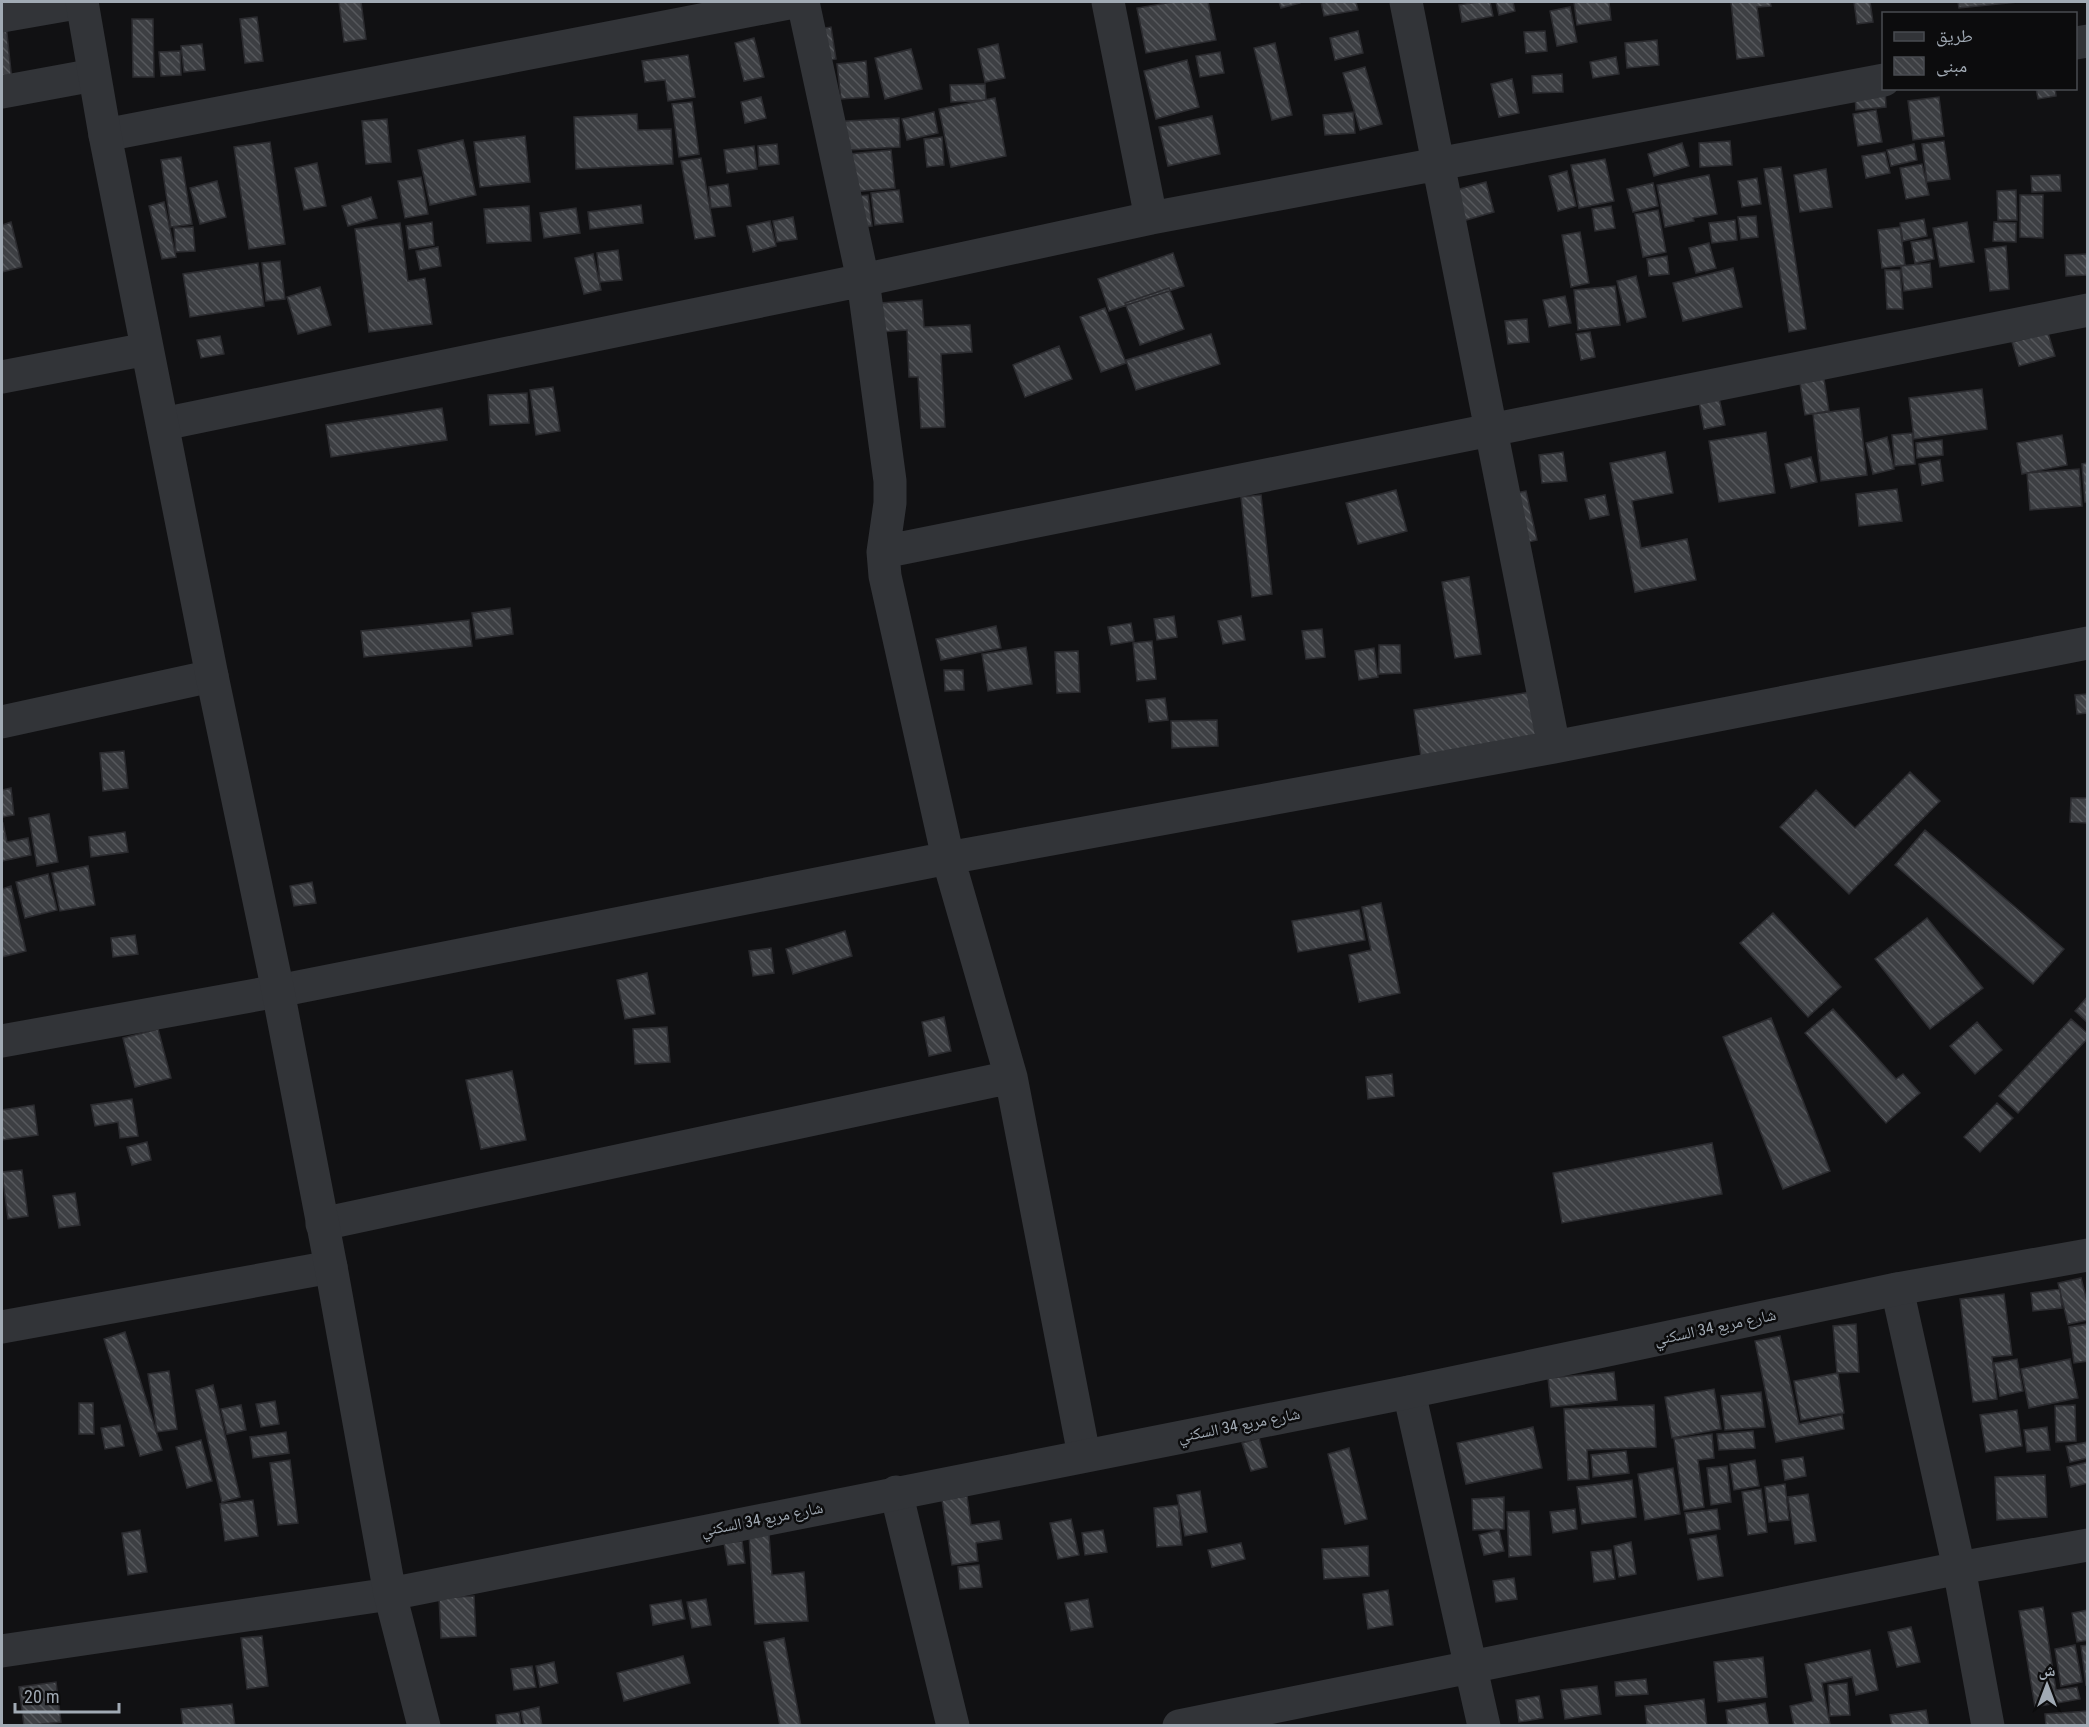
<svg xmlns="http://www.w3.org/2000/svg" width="2089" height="1727" viewBox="0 0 2089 1727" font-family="'Roboto Condensed','Noto Naskh Arabic',sans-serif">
<defs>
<pattern id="building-back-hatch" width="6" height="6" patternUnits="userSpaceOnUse" patternTransform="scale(1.5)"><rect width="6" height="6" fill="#3d3f43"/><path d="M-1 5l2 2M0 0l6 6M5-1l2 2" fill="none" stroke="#56585c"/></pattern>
</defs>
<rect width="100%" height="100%" fill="#111113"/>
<path fill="url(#building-back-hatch)" stroke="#2b2b2f" stroke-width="1.5" d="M339 2H361L366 39 344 42Z
M1173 2H1208L1216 40 1146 53 1137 8Z
M1279 2H1300V3L1281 8Z
M1321 2H1356L1358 10 1324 16Z
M1478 2H1490L1493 16 1462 22 1459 5Z
M1496 2H1513L1515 11 1499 15Z
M1574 2H1609L1611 20 1577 25Z
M1731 2H1770L1771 6 1757 7 1764 56 1737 59Z
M1854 2H1870L1873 22 1857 24Z
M1958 2H2018L1959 8Z
M1570 7 1577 42 1557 46 1550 11Z
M257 17 263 61 245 63 240 19Z
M132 19H153L154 77H133Z
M6 24 12 81 2 82V25Z
M831 27 836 59 817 62 812 30Z
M1358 31 1363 53 1335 60 1330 38Z
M1545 31 1547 51 1526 53 1524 32Z
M754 38 764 77 744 81 735 43Z
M1657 40 1659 65 1627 68 1625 43Z
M1275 43 1292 115 1272 120 1254 48Z
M202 44 205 70 184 72 181 46Z
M998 44 1005 78 985 82 978 49Z
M911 49 922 89 885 99 875 58Z
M180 51 181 75 161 76 159 52Z
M1220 52 1224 73 1200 77 1196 56Z
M688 55 695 97 668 101 665 80 645 82 642 61Z
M1616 57 1619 74 1593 78 1590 62Z
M1187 60 1199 107 1156 119 1144 71Z
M866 61 869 97 841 99 837 64Z
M1365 67 1382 124 1360 130 1343 73Z
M1562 74 1563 92 1533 93 1532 76Z
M1512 79 1519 113 1499 117 1491 84Z
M985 84 986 100 951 102 950 85Z
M1854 85 1885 88 1886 107 1856 110Z
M2036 88H2055L2056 96 2038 99Z
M761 97 766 118 745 123 741 102Z
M1939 97 1944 136 1913 140 1908 101Z
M995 98 1006 156 951 167 939 109Z
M692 102 699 154 679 157 672 104Z
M1876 110 1882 142 1858 146 1853 114Z
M934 112 938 133 907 140 902 119Z
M1353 112 1355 133 1325 135 1323 115Z
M637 114 638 130 671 129 673 164 576 169 574 117Z
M1212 116 1220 154 1168 166 1159 127Z
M899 118 900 147 831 151 829 122Z
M387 119 391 162 366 164 362 121Z
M525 136 530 182 480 187 474 142Z
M942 137 944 165 927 167 924 139Z
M463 140 476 195 430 205 418 150Z
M1730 141 1732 165 1700 167 1699 143Z
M1944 141 1950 179 1927 182 1922 144Z
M270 142 285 244 249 249 234 147Z
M1682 143 1689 166 1654 176 1648 154Z
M777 144 779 164 759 166 758 146Z
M1914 144 1917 160 1891 166 1887 150Z
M754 146 757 169 727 173 724 150Z
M891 150 895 188 842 193 839 155Z
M1885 152 1890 173 1866 178 1862 156Z
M181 157 192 224 171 227 161 160Z
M701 158 715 236 695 239 681 161Z
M1605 159 1614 201 1579 208 1571 165Z
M317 163 326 206 304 210 295 168Z
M1922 164 1929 195 1906 199 1900 168Z
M1781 167 1806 329 1789 332 1764 169Z
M1826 169 1832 207 1800 212 1794 175Z
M1567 171 1576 206 1558 211 1549 176Z
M1709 175 1717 214 1693 218 1694 221 1665 227 1657 185Z
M2060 175 2061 191 2032 192 2031 176Z
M421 177 428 214 405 218 398 181Z
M1757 178 1761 204 1742 207 1738 181Z
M217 181 226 217 200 224 190 188Z
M1486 182 1494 212 1456 223 1448 192Z
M1653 183 1658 206 1633 212 1627 189Z
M728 184 731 206 711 208 709 187Z
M899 190 903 222 875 225 871 193Z
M2016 190 2017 220H1998L1997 191Z
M868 195 872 226 851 228 847 197Z
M2020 195H2043V238L2020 237Z
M371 197 377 218 348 226 342 206Z
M164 202 176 257 162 259 149 206Z
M641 205 643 223 590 229 588 212Z
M529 206 531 241 487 243 484 209Z
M1611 206 1615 228 1595 231 1592 209Z
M576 208 580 233 544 238 540 213Z
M1658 210 1666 252 1643 257 1635 214Z
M1756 216 1758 237 1741 239 1738 217Z
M793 217 797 239 777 242 773 221Z
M1924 219 1927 236 1903 241 1900 223Z
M1735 220 1737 240 1712 243 1709 223Z
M770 221 776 246 753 252 747 226Z
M11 222 22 267 2 272V225Z
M432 222 434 245 409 249 406 226Z
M1967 222 1974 262 1940 267 1933 228Z
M1994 222 2016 223V242L1993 241Z
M400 223 408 281 425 278 432 324 369 332 355 229Z
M193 227 195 251 176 252 174 228Z
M1900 227 1905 265 1882 268 1878 230Z
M1580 232 1589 283 1571 287 1562 235Z
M1931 239 1934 259 1915 263 1911 242Z
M1709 243 1716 268 1696 273 1689 248Z
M2006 246 2009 289 1990 291 1985 249Z
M438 247 441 266 420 270 416 251Z
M618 250 622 280 600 282 597 253Z
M1173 253 1184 286 1109 311 1098 279Z
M593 254 601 290 584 294 575 258Z
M2088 254V275L2066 276 2065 255Z
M1667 256 1669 274 1649 276 1647 259Z
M280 261 285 299 266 301 262 263Z
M258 263 264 306 190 317 183 274Z
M1930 263 1932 287 1904 291 1901 266Z
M1733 268 1742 307 1683 321 1673 283Z
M1885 270H1900L1903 309H1887Z
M1636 276 1646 317 1627 322 1617 281Z
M1615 286 1620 325 1578 330 1574 290Z
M320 287 331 325 298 334 287 297Z
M1169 288 1184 329 1140 345 1125 303Z
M1565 296 1571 323 1549 327 1543 300Z
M922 300 924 327 970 325 972 352 941 354 945 427 921 428 918 377H909L907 330 881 332 880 303Z
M1105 308 1126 363 1101 372 1080 317Z
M1527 319 1529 342 1508 344 1505 321Z
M1590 332 1595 357 1581 360 1576 334Z
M2048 333 2055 356 2019 366 2012 342Z
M1211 334 1220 364 1136 390 1126 360Z
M220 336 224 354 201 358 197 340Z
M1059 346 1072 379 1025 397 1013 365Z
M1824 379 1829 411 1805 415 1800 383Z
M553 387 560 431 536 435 530 390Z
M1982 389 1987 429 1914 439 1909 398Z
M527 393 529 423 490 425 488 395Z
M1719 398 1725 425 1704 429 1699 402Z
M442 408 447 440 331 457 326 425Z
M1859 408 1867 475 1821 481 1813 414Z
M1766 432 1775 493 1719 502 1709 441Z
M1912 433 1915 464 1895 466 1892 435Z
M2062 435 2067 465 2022 474 2017 443Z
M1887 437 1894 469 1873 474 1866 443Z
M1942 440 1943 455 1917 458 1916 443Z
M1563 452 1567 481 1542 483 1539 455Z
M1665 452 1673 493 1632 501 1641 548 1687 539 1696 580 1635 592 1610 463Z
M1811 457 1817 482 1791 488 1785 464Z
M1940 460 1943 481 1922 485 1919 464Z
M2088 463V502H2085L2082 464Z
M2079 469 2082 506 2030 510 2027 473Z
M1897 489 1902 521 1859 526 1856 494Z
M1396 490 1407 531 1358 544 1346 503Z
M1526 491 1537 540 1515 545 1505 495Z
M1261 495 1272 594 1252 597 1241 497Z
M1605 495 1609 515 1590 519 1585 499Z
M1469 577 1481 654 1455 658 1442 582Z
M510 608 513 634 476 639 472 613Z
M1174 616 1177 637 1157 640 1154 619Z
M1241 616 1245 640 1223 644 1218 621Z
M469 620 472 646 364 657 361 631Z
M1131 623 1134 641 1111 645 1108 627Z
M996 626 1001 648 941 660 936 639Z
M1322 629 1325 657 1306 659 1302 631Z
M1152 641 1156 679 1137 681 1133 643Z
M1379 645H1400L1401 673 1379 674Z
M1026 647 1032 684 988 691 982 654Z
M1374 648 1378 677 1359 680 1355 651Z
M1078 651 1080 692 1057 693 1055 652Z
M944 670H963L964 690 945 691Z
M1531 692 1538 738 1421 757 1414 710Z
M2088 694V713L2077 714 2075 695Z
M1165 698 1168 720 1149 722 1146 700Z
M1217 720 1218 746 1172 748 1171 721Z
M124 751 128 788 103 791 100 753Z
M1910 772 1940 801 1849 894 1780 827 1816 790 1855 828Z
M11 788 14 815 2 817V790Z
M2071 798H2088V823L2070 822Z
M49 814 58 862 37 866 29 818Z
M2 823H3L7 842 28 838 31 855 2 861Z
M1925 830 2064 949 2033 984 1895 865Z
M125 832 128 852 91 857 89 837Z
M88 866 95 905 60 911 52 873Z
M48 874 57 910 25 918 16 882Z
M312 882 316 903 294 906 290 886Z
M11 886 26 951 2 957V889Z
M1381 903 1400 993 1359 1002 1349 955 1371 950 1362 907Z
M1359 910 1365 940 1298 952 1292 921Z
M1773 913 1841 987 1808 1017 1740 943Z
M1927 918 1983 988 1930 1029 1875 959Z
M845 931 852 956 793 974 786 949Z
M135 935 138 954 113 957 111 938Z
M771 948 774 973 753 976 749 951Z
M647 973 655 1014 625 1019 617 980Z
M2088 996V1023L2075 1011Z
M1833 1009 1896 1079 1903 1074 1920 1093 1886 1123 1805 1033Z
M944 1017 951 1051 929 1056 922 1022Z
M1771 1018 1830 1171 1783 1189 1723 1037Z
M2071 1019 2088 1034V1038L2018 1113 1999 1096Z
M1977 1022 2002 1050 1975 1074 1950 1046Z
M667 1027 670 1062 635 1064 633 1029Z
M158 1029 171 1078 135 1087 123 1038Z
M512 1071 526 1140 481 1149 466 1080Z
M1392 1074 1394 1096 1368 1099 1366 1077Z
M132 1099 138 1136 120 1138 118 1122 95 1126 91 1105Z
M1997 1103 2013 1118 1980 1152 1964 1137Z
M34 1105 38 1135 2 1140V1110Z
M147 1142 151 1160 132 1165 127 1147Z
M1712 1143 1722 1194 1562 1223 1553 1173Z
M22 1170 28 1216 8 1219 2 1172Z
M75 1193 80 1225 59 1228 53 1196Z
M2081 1278 2088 1305V1320L2068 1324 2058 1283Z
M2060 1289 2062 1308 2033 1311 2031 1293Z
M2004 1294 2012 1355 1992 1357 1997 1399 1973 1402 1960 1299Z
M1856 1324 1859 1372 1837 1373 1833 1326Z
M2088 1324V1361L2074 1363 2069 1327Z
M125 1332 162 1450 140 1456 104 1339Z
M1780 1336 1799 1424 1842 1415 1844 1429 1776 1442 1755 1341Z
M2017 1359 2023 1391 2000 1396 1994 1363Z
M2070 1359 2078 1398 2029 1408 2021 1369Z
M169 1371 177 1429 157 1432 148 1374Z
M1614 1372 1617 1400 1551 1407 1548 1378Z
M1838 1373 1844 1413 1801 1420 1794 1381Z
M213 1385 240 1497 222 1502 196 1390Z
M1714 1389 1721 1429 1672 1438 1665 1397Z
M1761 1392 1765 1427 1725 1430 1721 1396Z
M275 1401 279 1424 261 1427 256 1404Z
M79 1403H93L94 1434H79Z
M241 1405 246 1430 227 1434 221 1409Z
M1654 1405 1656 1447 1587 1450 1589 1479 1568 1480 1564 1409Z
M2075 1405 2076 1441 2056 1442 2055 1406Z
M2017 1410 2022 1446 1986 1452 1980 1415Z
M120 1425 124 1446 105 1449 101 1428Z
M1533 1427 1542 1468 1466 1484 1457 1443Z
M2047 1427 2050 1450 2027 1452 2024 1430Z
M1753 1431 1755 1448 1719 1450 1717 1434Z
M286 1432 289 1453 253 1458 250 1437Z
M1712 1434 1714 1458 1698 1460 1704 1507 1684 1510 1674 1439Z
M1259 1438 1267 1467 1251 1471 1242 1443Z
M201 1440 212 1481 187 1488 176 1447Z
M2088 1442V1458L2070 1462 2066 1446Z
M1349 1448 1367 1519 1345 1524 1328 1454Z
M1626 1451 1629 1473 1593 1477 1591 1455Z
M1803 1457 1806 1476 1785 1480 1782 1460Z
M290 1460 298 1523 278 1525 270 1463Z
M1755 1460 1759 1486 1734 1490 1730 1464Z
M2088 1462V1483L2071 1487 2067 1467Z
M1727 1466 1731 1502 1711 1505 1707 1468Z
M1673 1468 1680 1514 1645 1520 1638 1474Z
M2045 1475 2047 1517 1997 1520 1995 1477Z
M1632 1480 1636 1517 1582 1524 1577 1487Z
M1785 1484 1789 1520 1769 1522 1765 1487Z
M1761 1489 1767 1532 1748 1535 1742 1492Z
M1200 1491 1207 1532 1185 1536 1177 1495Z
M1808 1494 1816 1541 1795 1544 1788 1497Z
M967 1496 971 1525 999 1521 1002 1539 976 1543 978 1561 952 1565 942 1500Z
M1504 1497V1529L1473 1530 1472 1499Z
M253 1500 258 1536 225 1541 220 1504Z
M1178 1505 1182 1545 1157 1547 1154 1508Z
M1575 1509 1577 1529 1553 1533 1550 1512Z
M1717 1509 1720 1529 1688 1534 1685 1513Z
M1529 1511 1531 1555 1509 1557 1507 1512Z
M1071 1519 1079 1555 1058 1559 1050 1523Z
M140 1530 147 1572 128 1575 122 1533Z
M1103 1530 1107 1552 1085 1555 1082 1533Z
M1499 1530 1504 1551 1484 1555 1479 1535Z
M769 1534 772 1575 804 1572 808 1621 755 1624 749 1535Z
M1716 1535 1723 1576 1698 1580 1690 1539Z
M742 1541 745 1563 728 1565 724 1543Z
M1631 1542 1636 1574 1619 1577 1614 1546Z
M1241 1543 1245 1559 1212 1567 1208 1550Z
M1368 1546 1369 1576 1324 1579 1322 1549Z
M1611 1550 1615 1579 1594 1582 1591 1552Z
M979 1565 982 1587 960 1589 958 1567Z
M1514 1578 1517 1599 1496 1602 1493 1581Z
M1388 1590 1393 1625 1368 1629 1363 1594Z
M474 1596 476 1636 441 1638 439 1598Z
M706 1599 711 1625 692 1628 687 1602Z
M1088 1599 1093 1627 1071 1631 1065 1603Z
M681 1600 685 1619 653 1625 650 1605Z
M2043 1607 2056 1690 2077 1687 2080 1699 2035 1707 2019 1611Z
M2088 1610V1640L2077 1642 2072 1613Z
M1911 1627 1920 1662 1897 1667 1888 1632Z
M262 1636 268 1686 247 1689 241 1638Z
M784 1638 801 1726H780L764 1642Z
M2075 1645 2082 1682 2061 1686 2055 1649Z
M2088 1645V1684L2086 1685 2081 1646Z
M1870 1650 1878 1690 1856 1695 1852 1677 1822 1683 1830 1724 1794 1726 1790 1706 1813 1701 1805 1664Z
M683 1656 690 1683 624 1701 617 1673Z
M1763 1657 1767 1697 1718 1702 1714 1662Z
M554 1662 558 1683 540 1687 536 1666Z
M532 1666 536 1687 514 1690 511 1669Z
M1646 1679 1648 1694 1616 1696 1615 1682Z
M56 1682 61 1722 24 1726 19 1687Z
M1847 1683 1850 1715 1830 1716 1828 1685Z
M1597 1686 1601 1714 1565 1719 1561 1690Z
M1539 1696 1543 1718 1519 1722 1516 1700Z
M1704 1699 1707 1726H1647L1645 1706Z
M1765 1703 1769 1726H1728L1726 1710Z
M232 1704 235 1726H183L181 1709Z
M539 1707 542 1726H524L521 1711Z
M1926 1710 1929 1726H1892L1890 1715Z
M2088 1711V1726H2046L2045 1714Z
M519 1712 521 1726H497L496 1715Z"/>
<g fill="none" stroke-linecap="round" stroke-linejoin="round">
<path stroke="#323438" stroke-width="33" d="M803 2 863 280 890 481V503L883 552 885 576 948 858 1011 1077 1084 1455
M1108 2 1151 218
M1406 2 1554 747
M2 16 82 2
M2076 43 2088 41
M2 92 94 75
M105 135 794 2
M163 424 863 280 1151 218 1884 80
M883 552 2088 310
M2 722 212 676
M2 1041 278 991 948 858 1554 747 2088 643
M322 1224 1011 1077
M1897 1289 1959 1568 1988 1726
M2 1327 331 1267
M1409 1392 1484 1726
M896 1492 953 1726
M2 1651 390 1594
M1179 1726 1959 1568 2088 1545"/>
<path stroke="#323438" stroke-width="33" d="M82 2 105 135 212 676 278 991 331 1267 390 1594 424 1726
M2 377 147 349
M390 1594 1409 1392 1897 1289 2088 1255"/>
</g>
<g text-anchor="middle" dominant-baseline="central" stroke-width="5" stroke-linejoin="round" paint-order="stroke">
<g font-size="16" fill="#a1aab4" stroke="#0c0c0d">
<text transform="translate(1715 1327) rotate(-12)">شارع مربع 34 السكني</text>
<text transform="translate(1239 1425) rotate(-11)">شارع مربع 34 السكني</text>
<text transform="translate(762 1519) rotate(-11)">شارع مربع 34 السكني</text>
</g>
</g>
<rect width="2089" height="1727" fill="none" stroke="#a1aab4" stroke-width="6"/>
<rect x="1882" y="12" width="195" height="78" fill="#0c0c0d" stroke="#484b50" stroke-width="1.5"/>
<rect x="1894" y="32" width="30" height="9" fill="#323438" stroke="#484b50" stroke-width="1.5"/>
<text x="1936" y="42" font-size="18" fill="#a1aab4">طريق</text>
<rect x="1894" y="57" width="30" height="18" fill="url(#building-back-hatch)" stroke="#484b50" stroke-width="1.5"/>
<text x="1936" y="72" font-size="18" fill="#a1aab4">مبنى</text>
<g transform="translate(2047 1685)" stroke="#0c0c0d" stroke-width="4.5" paint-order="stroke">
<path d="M0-4.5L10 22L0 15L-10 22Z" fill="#a1aab4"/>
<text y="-9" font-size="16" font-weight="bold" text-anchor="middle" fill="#a1aab4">ش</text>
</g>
<path d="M15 1703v9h104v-9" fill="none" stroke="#a1aab4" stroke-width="3"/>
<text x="24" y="1703" font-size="18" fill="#a1aab4" stroke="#0c0c0d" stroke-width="4.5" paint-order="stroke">20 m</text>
</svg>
